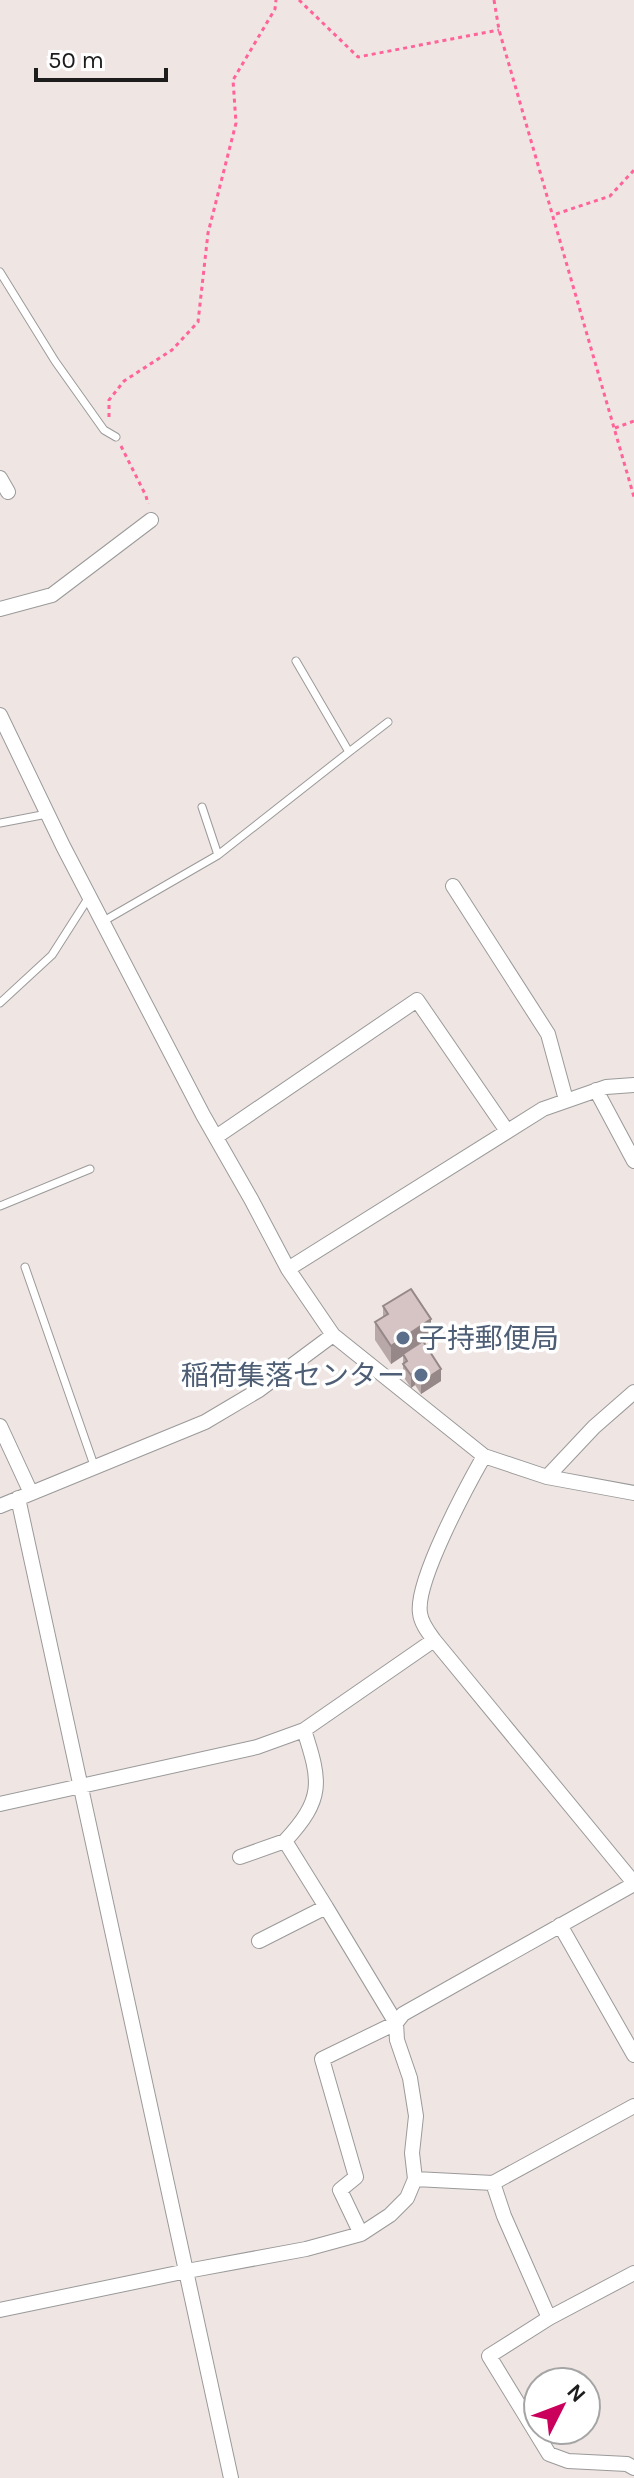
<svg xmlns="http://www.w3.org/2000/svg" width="634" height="2478" viewBox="0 0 634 2478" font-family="Karla,'Noto Sans JP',sans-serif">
<rect width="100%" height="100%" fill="#efe5e3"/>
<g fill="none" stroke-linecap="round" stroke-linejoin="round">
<defs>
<path id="lane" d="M0 272 55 361 104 430 116 437
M296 661 349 752 388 722
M202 807 218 855 349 752
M0 823 47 814
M102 922 218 855
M0 1003 52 955 89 897
M0 1206 90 1169
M25 1267 95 1468"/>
<path id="street" d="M0 478 8 492
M0 609 52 595 151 520
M0 715 63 846 203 1115 251 1199 288 1269 333 1335 484 1456 547 1477 634 1493
M453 886 548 1034 566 1100
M596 1090 634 1161
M216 1137 417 1000 507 1131
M288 1269 543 1109 606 1087 634 1085
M0 1426 31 1493
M484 1456C467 1486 415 1582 420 1613 421 1623 428 1632 434 1640L634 1883
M547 1477 594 1427 634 1392
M18 1498 231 2478
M0 1506 205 1422 259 1390 333 1335
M304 1730C321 1782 324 1799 285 1841L326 1907
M0 1804 257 1747 304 1730 434 1640
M240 1857 285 1841
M560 1925 634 2055
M259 1941 326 1907 396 2023 322 2059 356 2177 340 2190 361 2234
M415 2179 493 2183 634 2106
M493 2183 504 2216 549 2318
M634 2273 549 2318 489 2356 549 2454 568 2461 627 2464 634 2468
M0 2310 187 2271 306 2249 361 2234 390 2215 407 2198 415 2179 412 2153 416 2116 410 2078 397 2040 396 2023 403 2014 634 1884"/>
</defs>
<use href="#lane" stroke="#9a9a9a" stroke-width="9"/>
<use href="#street" stroke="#9a9a9a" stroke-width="16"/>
<path stroke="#ff639a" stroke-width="3" stroke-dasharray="4 4" stroke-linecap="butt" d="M299 0 358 57 499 30
M494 0 499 30 634 497
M556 214 610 196 634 170
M109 417V400L124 381 172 350 198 322 208 233 236 123 233 80 275 9 276 0
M615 428 634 421
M121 446 146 496 148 504"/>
<use href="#lane" stroke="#fff" stroke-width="7"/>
<use href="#street" stroke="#fff" stroke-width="14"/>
</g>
<path fill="#b8a8a8" d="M383 1306 431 1337 423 1342 441 1381 421 1394 415 1385 411 1388 403 1376V1356L391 1364 375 1340V1322L383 1317Z"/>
<path fill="#968888" d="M431 1319V1337L391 1364V1346Z
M441 1369V1381L421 1394V1382Z
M415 1372V1385L411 1388V1375Z"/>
<path fill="#d6c3c3" stroke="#968888" stroke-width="2" d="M411 1289 431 1319 391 1346 375 1322 388 1314 383 1306Z
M423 1341 441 1369 421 1382 415 1372 411 1375 403 1364 407 1361 403 1354Z"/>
<g fill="#5c6f8a" stroke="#fff" stroke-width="3">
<circle cx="403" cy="1338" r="8"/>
<circle cx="421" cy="1375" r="8"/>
</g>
<g text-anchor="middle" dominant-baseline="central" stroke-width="7" stroke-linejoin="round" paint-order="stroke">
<g font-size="28" fill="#4e5e75" stroke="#fff" text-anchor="start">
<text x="419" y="1338">子持郵便局</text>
<text x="405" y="1375" text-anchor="end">稲荷集落センター</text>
</g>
</g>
<g transform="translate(562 2406) rotate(48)"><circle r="38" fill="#ffffff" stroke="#a5a5a5" stroke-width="2"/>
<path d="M0-6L14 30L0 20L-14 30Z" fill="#ca005c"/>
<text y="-12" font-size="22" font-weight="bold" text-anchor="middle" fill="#1d1d1d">N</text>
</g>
<path d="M36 68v12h130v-12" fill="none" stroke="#1d1d1d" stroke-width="4"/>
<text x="48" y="68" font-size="24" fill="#1d1d1d" stroke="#ffffff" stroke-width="6" paint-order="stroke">50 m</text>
</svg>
